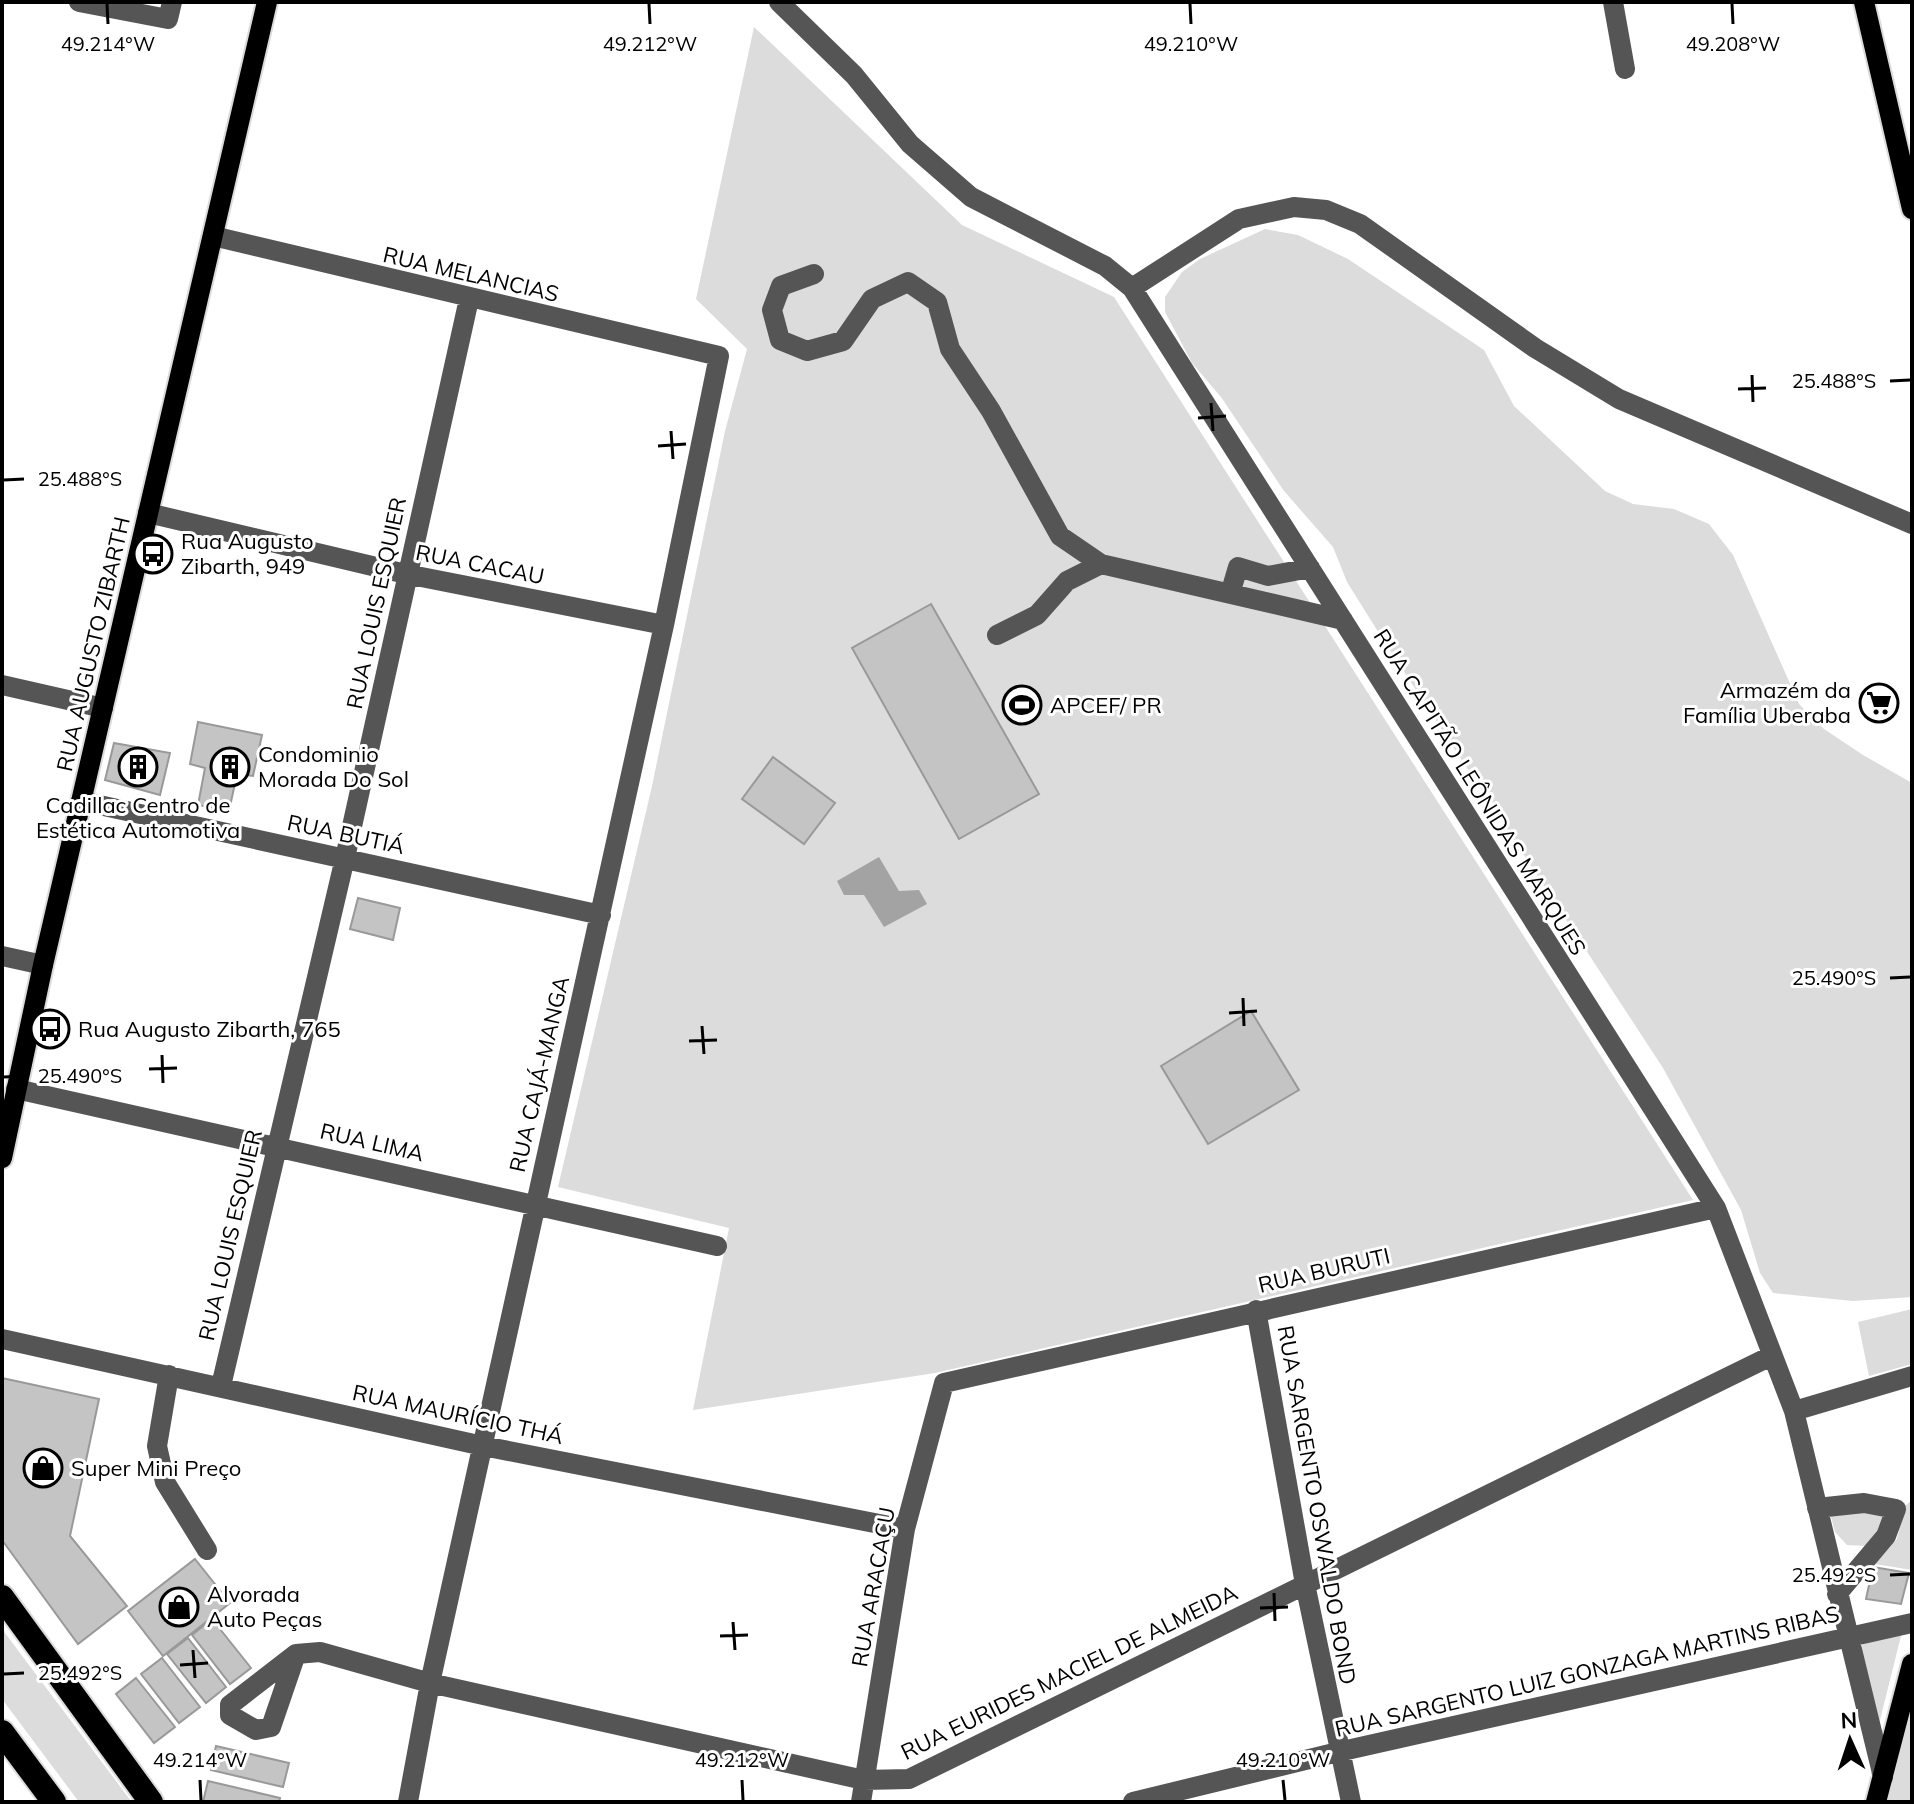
<svg xmlns="http://www.w3.org/2000/svg" width="1914" height="1804" viewBox="0 0 1914 1804" font-family="Mulish,sans-serif">
<rect width="100%" height="100%" fill="#fff"/>
<path fill="#dcdcdc" d="M754 27 962 225 1114 297 1693 1200 935 1373 693 1410 729 1228 558 1187 652 786 725 431 747 349 696 299Z
M1265 229 1298 235 1348 259 1484 350 1514 406 1605 491 1633 504 1674 509 1709 524 1733 555 1799 704 1824 729 1863 755 1912 783V1297L1853 1301 1773 1293 1760 1273 1741 1210 1663 1068 1382 638 1347 582 1333 547 1284 491 1221 397 1192 363 1165 312V297L1182 272 1200 259Z
M1912 1309V1364L1869 1376 1858 1322Z
M1912 1500V1570L1875 1564 1897 1539 1905 1506Z
M1829 1509 1883 1512V1525L1867 1546 1847 1545 1835 1532Z
M2 1629 131 1801V1802H79L2 1699Z
M1902 1632 1878 1728 1861 1649 1863 1644Z
M1912 1695V1802H1888Z"/>
<path fill="#a3a3a3" d="M879 857 899 891 919 890 927 904 884 927 864 895H844L837 881Z"/>
<path fill="#c4c4c4" stroke="#999" stroke-width="2" d="M931 604 1039 794 959 839 852 648Z
M198 722 262 735 253 776 237 774 229 811 198 805 205 768 190 764Z
M114 743 170 753 160 795 105 780Z
M773 757 835 803 804 844 742 799Z
M358 898 400 908 393 940 350 929Z
M1251 1011 1299 1090 1208 1144 1161 1066Z
M2 1378 99 1399 70 1536 127 1606 78 1644 2 1540Z
M195 1559 230 1603 163 1656 128 1611Z
M1873 1567 1909 1573 1901 1604 1866 1599Z
M212 1619 251 1668 230 1684 192 1635Z
M188 1638 226 1687 206 1703 167 1654Z
M162 1658 200 1707 179 1723 141 1674Z
M136 1678 175 1727 154 1743 116 1694Z
M216 1746 289 1763 283 1787 211 1770Z
M208 1781 280 1798 279 1802H203Z"/>
<g fill="none" stroke-linecap="round" stroke-linejoin="round">
<defs>
<path id="major" d="M1864 2 1912 209
M2 1158 43 965 267 2
M1876 1802 1912 1664"/>
<path id="highway" d="M2 1597 151 1802
M2 1732 54 1802"/>
</defs>
<use href="#major" stroke="#dbdbdb" stroke-width="24"/>
<use href="#highway" stroke="#dbdbdb" stroke-width="28"/>
<path stroke="#555" stroke-width="20" d="M79 2 168 19 172 2
M779 2 854 75 910 144 971 197 1105 266 1132 288 1716 1208 1794 1411 1883 1777
M1613 2 1625 69
M213 236 719 356 664 625 430 1683 408 1802
M814 274 781 286 772 310 780 340 807 351 843 341 872 299 908 282 937 302 950 349 991 411 1060 536 1101 564
M1132 288 1239 219 1294 207 1326 210 1360 224 1535 348 1619 399 1912 524
M148 513 406 574 664 625
M1230 594 1238 567 1268 576 1310 568
M997 635 1037 615 1067 581 1101 564 1343 620
M2 685 103 708
M81 801 601 915
M2 956 43 965
M16 1089 717 1246
M1256 1310 1305 1584 1351 1802
M2 1339 483 1446 905 1529
M169 1375 157 1446 165 1482 207 1550
M221 1386 345 858 469 299
M1794 1411 1912 1376
M1817 1508 1864 1503 1896 1509 1886 1536 1837 1594
M296 1654 320 1652 430 1683 864 1780 909 1779 1771 1356
M296 1654 271 1727 256 1730 230 1715V1705Z
M861 1802 905 1529 944 1383 1716 1208
M1133 1802 1338 1752 1912 1623"/>
<use href="#major" stroke="#000" stroke-width="20"/>
<use href="#highway" stroke="#000" stroke-width="24"/>
</g>
<path fill="none" stroke="#000" stroke-width="3" d="M107 4 108 24M649 4 650 24M1190 4 1191 24M1732 4 1733 24M1752 375 1753 402M1890 381 1910 380M1738 389 1766 388M1211 403 1213 431M1198 418 1226 416M671 431 673 459M658 446 686 444M4 480 24 479M1890 978 1910 977M1243 998 1244 1026M1229 1013 1257 1011M702 1026 704 1054M689 1041 717 1040M162 1055 163 1083M149 1069 177 1068M4 1077 24 1076M1890 1575 1910 1574M1274 1593 1275 1621M1260 1608 1288 1607M733 1622 735 1650M720 1636 748 1635M193 1650 195 1678M180 1665 208 1663M4 1674 24 1673M200 1780 201 1800M742 1780 743 1800M1283 1780 1285 1800"/>
<defs>
<symbol id="bus-ring" viewBox="-11 -11 22 22"><circle r="9.5" fill="#fff" stroke="#000" stroke-width="1.5"/><path d="M-5-6H5V4H4V6H2V4H-2V6H-4V4H-5ZM-3.5-4V0h7V-4ZM-3.5 1.2v1.5H-2V1.2ZM2 1.2v1.5H3.5V1.2Z" fill="#000"/></symbol>
<symbol id="supermarket-ring" viewBox="-11 -11 22 22"><circle r="9.5" fill="#fff" stroke="#000" stroke-width="1.5"/><path d="M-6-5.5h2.5l.6 2H6L4.5 2H-2.5L-4.4-4H-6ZM-1.5 3.2a1.3 1.3 0 1 0 .1 0ZM3 3.2a1.3 1.3 0 1 0 .1 0Z" fill="#000"/></symbol>
<symbol id="stadium-ring" viewBox="-11 -11 22 22"><circle r="9.5" fill="#fff" stroke="#000" stroke-width="1.5"/><path d="M0-5a6.5 5 0 1 0 0 10a6.5 5 0 1 0 0-10ZM-3.5-1.8h7v3.6h-7Z" fill="#000"/></symbol>
<symbol id="building-ring" viewBox="-11 -11 22 22"><circle r="9.5" fill="#fff" stroke="#000" stroke-width="1.5"/><path d="M-4-6H4V6H1V3H-1V6H-4ZM-2.5-4.3h1.7v1.8h-1.7ZM.8-4.3h1.7v1.8H.8ZM-2.5-1h1.7V.8h-1.7ZM.8-1h1.7V.8H.8Z" fill="#000"/></symbol>
<symbol id="shop-ring" viewBox="-11 -11 22 22"><circle r="9.5" fill="#fff" stroke="#000" stroke-width="1.5"/><path d="M-5-2.5h2.3a2.7 3.5 0 0 1 5.4 0H5L5.5 6h-11ZM-1.5-2.5h3a1.5 2.3 0 0 0-3 0Z" fill="#000"/></symbol>
</defs>
<g fill-rule="evenodd">
<use href="#bus-ring" x="131" y="532" width="44" height="44"/>
<use href="#supermarket-ring" x="1857" y="681" width="44" height="44"/>
<use href="#stadium-ring" x="1000" y="683" width="44" height="44"/>
<use href="#building-ring" x="116" y="745" width="44" height="44"/>
<use href="#building-ring" x="208" y="745" width="44" height="44"/>
<use href="#bus-ring" x="28" y="1007" width="44" height="44"/>
<use href="#shop-ring" x="21" y="1446" width="44" height="44"/>
<use href="#shop-ring" x="157" y="1585" width="44" height="44"/>
</g>
<g text-anchor="middle" dominant-baseline="central" stroke-width="6" stroke-linejoin="round" paint-order="stroke">
<g font-size="22" fill="#000" stroke="#fff">
<text transform="translate(471 274) rotate(13)">RUA MELANCIAS</text>
<text transform="translate(480 564) rotate(11)">RUA CACAU</text>
<text transform="translate(376 603) rotate(-78)">RUA LOUIS ESQUIER</text>
<text transform="translate(93 644) rotate(-77)">RUA AUGUSTO ZIBARTH</text>
<text transform="translate(1480 792) rotate(58)">RUA CAPITÃO LEÔNIDAS MARQUES</text>
<text transform="translate(346 834) rotate(12)">RUA BUTIÁ</text>
<text transform="translate(539 1074) rotate(-77)">RUA CAJÁ-MANGA</text>
<text transform="translate(372 1142) rotate(13)">RUA LIMA</text>
<text transform="translate(230 1235) rotate(-77)">RUA LOUIS ESQUIER</text>
<text transform="translate(1324 1270) rotate(-13)">RUA BURUTI</text>
<text transform="translate(458 1414) rotate(12)">RUA MAURÍCIO THÁ</text>
<text transform="translate(1317 1505) rotate(80)">RUA SARGENTO OSWALDO BOND</text>
<text transform="translate(873 1587) rotate(-80)">RUA ARACAÇU</text>
<text transform="translate(1587 1671) rotate(-13)">RUA SARGENTO LUIZ GONZAGA MARTINS RIBAS</text>
<text transform="translate(1069 1672) rotate(-26)">RUA EURIDES MACIEL DE ALMEIDA</text>
</g>
<g font-size="22" fill="#000" stroke="#fff" text-anchor="start">
<text x="181" y="541">Rua Augusto<tspan x="181" dy="25">Zibarth, 949</tspan></text>
<text x="1851" y="690" text-anchor="end">Armazém da<tspan x="1851" dy="25">Família Uberaba</tspan></text>
<text x="1050" y="705">APCEF/ PR</text>
<text x="258" y="754">Condominio<tspan x="258" dy="25">Morada Do Sol</tspan></text>
<text x="138" y="805" text-anchor="middle">Cadillac Centro de<tspan x="138" dy="25">Estética Automotiva</tspan></text>
<text x="78" y="1029">Rua Augusto Zibarth, 765</text>
<text x="71" y="1468">Super Mini Preço</text>
<text x="207" y="1594">Alvorada<tspan x="207" dy="25">Auto Peças</tspan></text>
</g>
</g>
<g font-size="20" text-anchor="middle" fill="#000" stroke="#fff" stroke-width="6" stroke-linejoin="round" paint-order="stroke">
<text x="108" y="51">49.214°W</text>
<text x="650" y="51">49.212°W</text>
<text x="1191" y="51">49.210°W</text>
<text x="1733" y="51">49.208°W</text>
<text x="1834" y="388">25.488°S</text>
<text x="80" y="486">25.488°S</text>
<text x="1834" y="985">25.490°S</text>
<text x="80" y="1083">25.490°S</text>
<text x="1834" y="1582">25.492°S</text>
<text x="80" y="1680">25.492°S</text>
<text x="200" y="1767">49.214°W</text>
<text x="742" y="1767">49.212°W</text>
<text x="1283" y="1767">49.210°W</text>
</g>
<rect width="1914" height="1804" fill="none" stroke="#000000" stroke-width="8"/>
<g transform="translate(1850 1740) rotate(357)" stroke="#ffffff" stroke-width="6" paint-order="stroke">
<path d="M0-6L14 30L0 20L-14 30Z" fill="#000000"/>
<text y="-12" font-size="22" font-weight="bold" text-anchor="middle" fill="#000000">N</text>
</g>
</svg>
